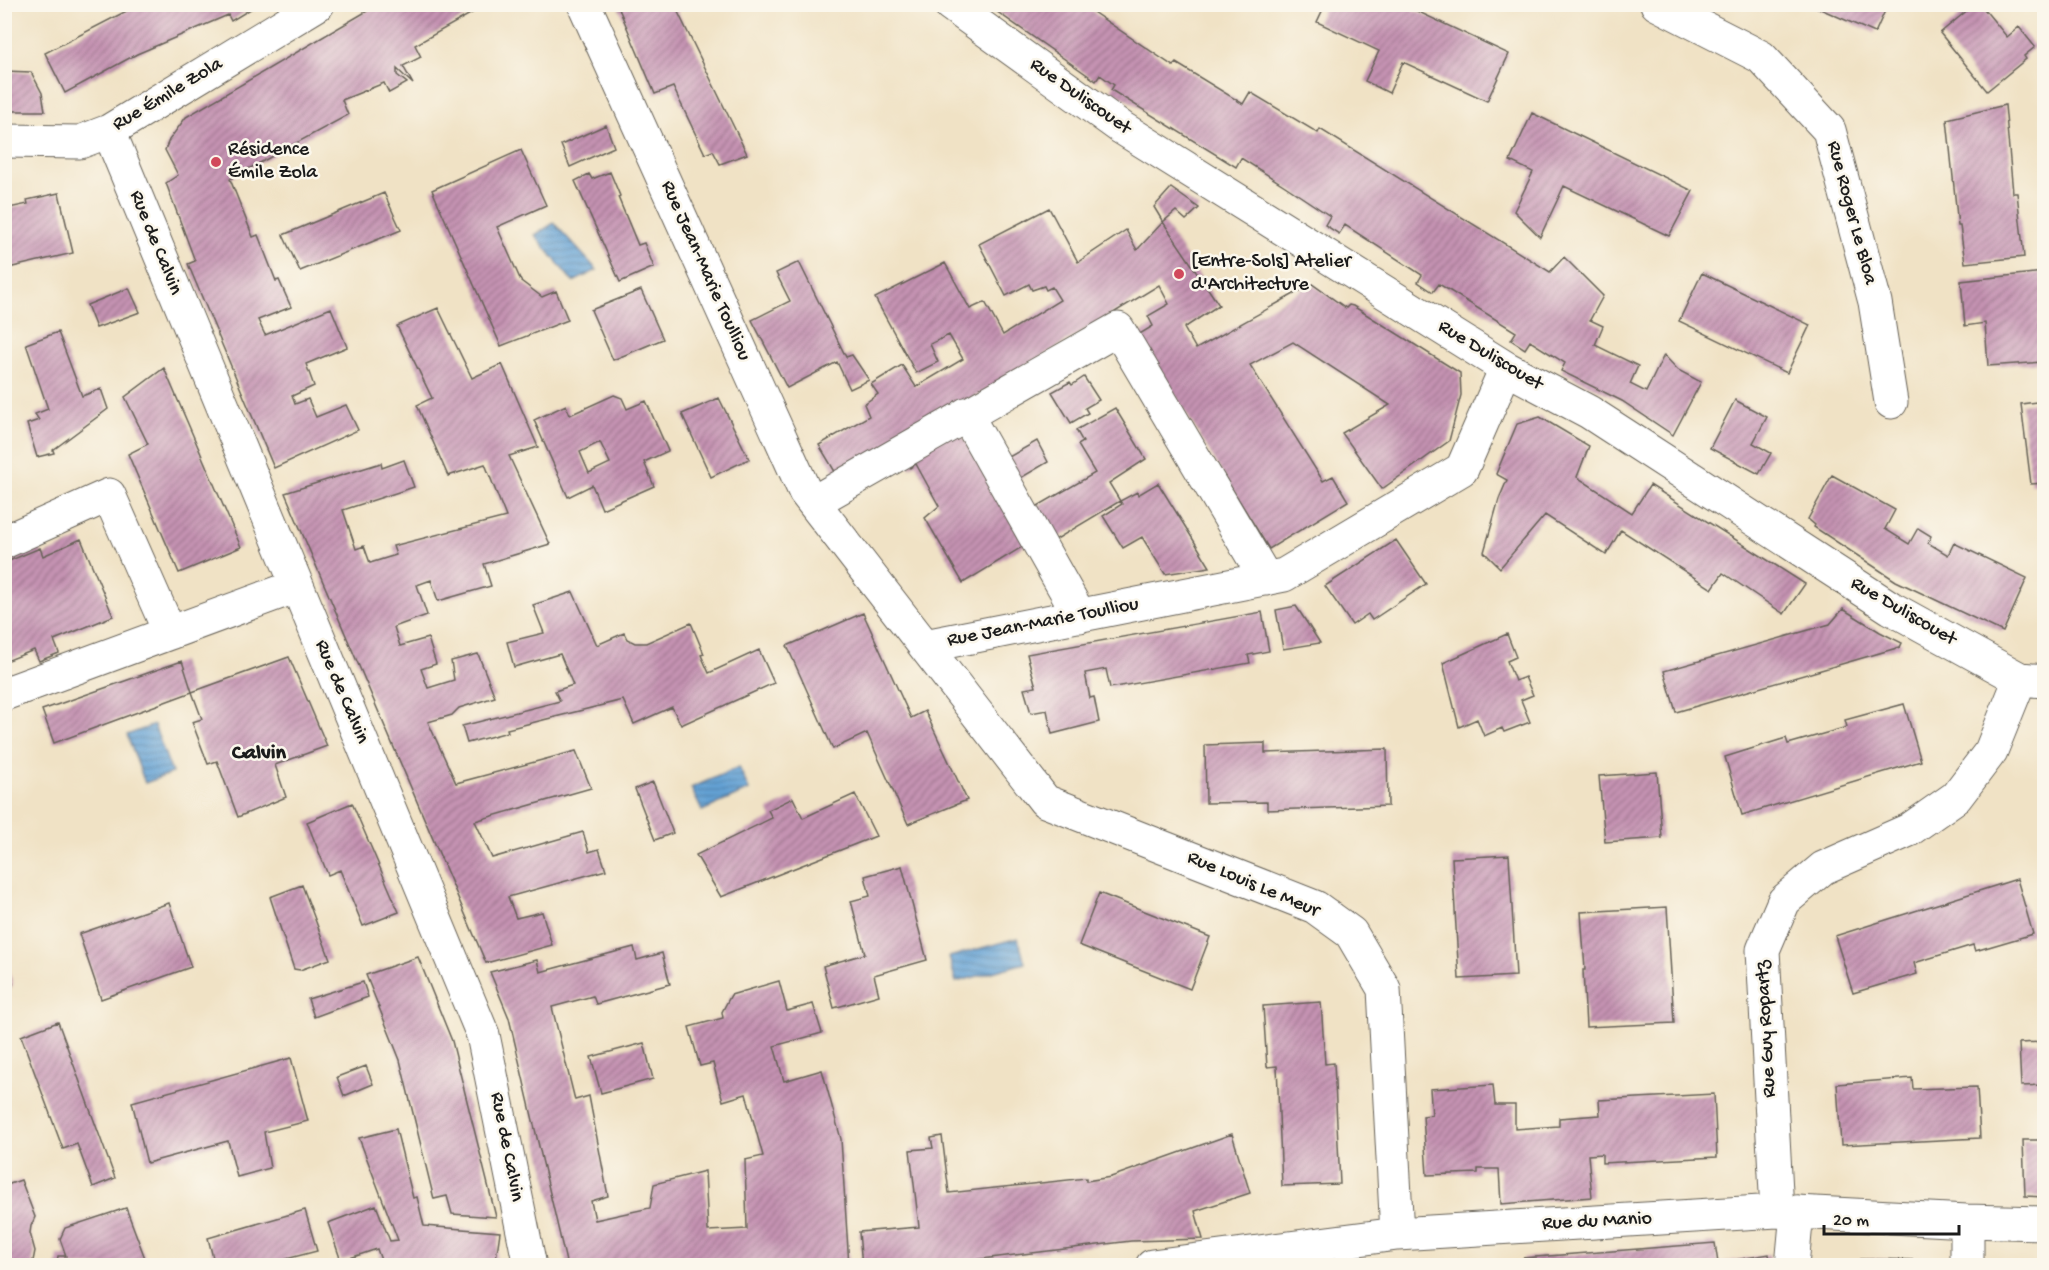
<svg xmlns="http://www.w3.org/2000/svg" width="2049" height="1270" viewBox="0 0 2049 1270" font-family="'Gochi Hand',sans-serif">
<defs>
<pattern id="water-rules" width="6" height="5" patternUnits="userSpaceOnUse" patternTransform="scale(1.5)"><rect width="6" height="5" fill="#63a1d4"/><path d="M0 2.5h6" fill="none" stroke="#5182ab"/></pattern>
<pattern id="building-hatch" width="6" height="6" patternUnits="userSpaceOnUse" patternTransform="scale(1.5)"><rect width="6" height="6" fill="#c593b2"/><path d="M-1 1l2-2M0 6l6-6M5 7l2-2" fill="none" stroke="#9f7790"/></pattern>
</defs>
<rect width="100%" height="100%" fill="#fbf7ec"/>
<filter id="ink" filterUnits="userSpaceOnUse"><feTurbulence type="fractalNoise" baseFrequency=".0167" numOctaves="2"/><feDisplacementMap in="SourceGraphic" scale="12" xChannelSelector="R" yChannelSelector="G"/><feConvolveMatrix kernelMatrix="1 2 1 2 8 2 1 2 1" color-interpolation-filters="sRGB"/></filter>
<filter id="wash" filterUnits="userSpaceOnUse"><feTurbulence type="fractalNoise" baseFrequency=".008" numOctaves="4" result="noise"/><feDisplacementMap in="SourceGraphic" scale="24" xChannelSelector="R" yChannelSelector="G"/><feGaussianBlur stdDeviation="1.35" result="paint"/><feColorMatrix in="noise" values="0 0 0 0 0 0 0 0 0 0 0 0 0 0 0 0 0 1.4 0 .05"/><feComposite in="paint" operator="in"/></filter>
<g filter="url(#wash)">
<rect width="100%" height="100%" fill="#f0e2c5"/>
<path fill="url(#water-rules)" stroke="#405e78" stroke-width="1.5" d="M554 223 597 270 573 282 535 235Z
M154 725 172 773 145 783 127 735Z
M739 767 749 790 702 811 691 788Z
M1018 938 1025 963 956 982 949 957Z"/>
<g id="blocks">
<path fill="url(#building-hatch)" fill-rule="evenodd" d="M140 4H259L231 21 228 15 137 54 65 93 45 53Z
M379 4H488L415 45 421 57 403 66 413 84 397 69V75L407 83 389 93 384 83 342 100 348 115 230 179 253 237 258 235 276 281 279 280 291 307 258 320 265 335 331 308 347 347 306 364 314 386 292 396 295 404 308 399 316 417 346 405 358 430 274 468 188 264 195 261 166 183 178 175 165 150 169 140 186 117Z
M617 4H674L747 154 720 164 713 151 705 154 673 87 655 94Z
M986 4H1097L1093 12 1173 66 1176 63 1243 104 1250 92 1318 133 1320 129 1550 272 1564 257 1603 296 1590 320 1603 326 1595 345 1638 366 1630 384 1646 392 1664 355 1678 370 1701 382 1673 435 1622 401 1561 371 1565 363 1530 341 1525 349 1511 340 1516 332 1439 284 1433 292 1418 282 1422 275 1345 225 1339 234 1325 225 1330 216 1285 186 1241 158 1236 167 1111 90 1114 85 1100 75 1096 81Z
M1809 4H1888L1875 33Z
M1975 4H1980L2007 37 2019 27 2035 47 2024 56 2026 59 1987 91 1940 33Z
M1325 5H1404L1509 54 1487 101 1403 62 1389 93 1365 81 1379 51 1317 22Z
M4 71 31 72 42 93 45 111H4Z
M2005 105 2013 193H2017L2024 257 1965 263 1960 226H1958L1947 119Z
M1532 113 1693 191 1669 236 1564 186 1540 237 1514 211 1533 172 1510 161Z
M606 125 614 147 570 167 561 145Z
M521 150 546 205 497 227 521 281 542 297 556 291 568 320 501 346 432 190Z
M610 172 620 196 618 197 638 245 644 243 654 267 620 282 575 181 589 174 592 179Z
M1171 188 1199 208 1186 220 1176 211 1163 222 1219 305 1184 328 1196 349 1312 284 1346 308 1349 305 1353 306 1460 373 1461 395 1449 441 1382 489 1342 433 1390 405 1293 342 1250 365 1323 481 1333 476 1348 501 1269 549 1138 335 1153 326 1148 316 1169 304 1159 285 840 480 819 445 869 416 864 404 878 394 871 384 902 365 916 387 963 359 949 335 930 344 938 362 916 373 875 298 945 263 970 309 985 302 1003 335 1060 300 1052 287 1046 290 1044 286 1032 290 1029 284 1006 296 979 244 1049 208 1078 262 1126 230 1137 250 1163 222 1154 207Z
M59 193 73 253 4 269V209L28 204 27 200Z
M384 193 401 230 300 271 283 235Z
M799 262 846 357 852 355 869 380 850 389 837 362 787 388 752 320 790 301 776 273Z
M2044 272V317L2039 318 2043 362 1988 366 1985 323 1965 326 1961 281Z
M1702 273 1810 325 1787 373 1679 321Z
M129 288 140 312 96 328 87 305Z
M641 290 663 339 613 360 591 310Z
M438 308 472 378 502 364 538 447 509 456 550 544 484 564 491 586 438 601 431 580 417 585 427 615 394 627 400 646 428 638 436 664 421 669 428 688 454 680 451 661 478 654 495 697 459 708 452 715 428 722 456 783 576 751 591 788 475 821 492 858 583 832 589 852 599 849 606 870 508 897 516 918 542 912 552 945 486 963 285 493 381 463 382 468 404 460 414 487 343 510 356 549 364 546 370 563 396 555 393 546 506 517 485 464 448 476 417 405 432 398 397 326Z
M58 332 82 396 101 389 108 409 53 450 54 453 37 457 27 424 39 420 35 414 48 409 26 344Z
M164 368 241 547 179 573 128 454 148 444 125 397Z
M1084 377 1099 400 1085 408 1088 413 1071 423 1052 392 1070 382 1072 385Z
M614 395 622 398 627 409 646 401 668 451 644 462 654 486 602 509 592 485 568 497 534 420 566 405 570 415ZM600 442 610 463 589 473 580 452Z
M719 398 749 459 711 477 682 414Z
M1735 400 1767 417 1753 443 1771 453 1759 474 1710 448Z
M2044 401V483L2031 484 2021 404Z
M1115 408 1146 459 1109 483 1120 501 1055 540 1036 507 1095 473 1078 445 1083 442 1076 430Z
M1540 417 1589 446 1577 477 1632 513 1650 485 1805 584 1784 614 1723 573 1712 589 1621 530 1606 555 1545 515 1500 568 1484 552 1499 499 1507 480 1496 474 1517 424Z
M957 426 1027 544 963 583 925 518 939 506 916 464 910 468 906 459Z
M1037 441 1048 462 1019 479 1007 458Z
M1832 475 1895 510 1885 529 1909 544 1918 528 1931 536 1928 543 1948 555 1954 543 2027 578 2003 632 1896 581 1814 527 1815 525 1808 519Z
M1158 483 1186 528 1210 567 1165 574 1142 537 1123 548 1103 516 1122 504 1120 501 1137 492 1138 495Z
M81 539 113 616 54 640 59 653 39 661 34 650 4 662V563L40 548 43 556Z
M1396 540 1426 584 1372 620 1368 614 1352 625 1325 586Z
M573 592 597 645 624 633 627 639 635 643H646L691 623 704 654 701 655 709 673 759 650 774 683 681 725 672 707 634 724 623 700 507 729 508 732 467 743 462 726 560 701 555 691 573 685 560 654 514 667 507 642 544 633 533 605Z
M1296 606 1320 643 1283 649 1276 610Z
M1843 609 1880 632 1902 643 1900 647 1676 712 1664 671 1830 624Z
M1262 612 1269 651 1248 655 1250 663 1110 688 1106 669 1085 673 1090 698 1094 697 1099 722 1052 734 1047 710 1031 713 1024 689 1036 687 1027 654Z
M863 613 911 718 925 711 967 800 908 824 867 733 833 749 787 646Z
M1507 634 1516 657 1507 661 1515 681 1525 677 1533 695 1521 700 1530 722 1504 732 1502 728 1484 736 1477 719 1459 727 1443 663Z
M289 657 327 746 275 765 286 797 238 817 217 761 208 764 192 722 202 719 192 692Z
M182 661 192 692 54 743 42 710Z
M1904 704 1921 761 1742 815 1725 757 1786 738 1788 744 1847 727 1845 720Z
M1265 743V753L1387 749 1388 806 1267 810V802L1206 803 1205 745Z
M1657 772 1662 838 1605 842 1599 776Z
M653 782 673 833 655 840 635 789Z
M855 794 876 836 721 897 696 855 772 818 768 810 793 798 803 818Z
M352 803 399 912 363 926 340 870 328 875 307 822Z
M1509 855 1516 976 1459 979 1452 858Z
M902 866 927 960 874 975 879 995 834 1008 823 966 865 954 851 901 870 896 865 876Z
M2017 879 2033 934 1975 951 1973 945 1914 963 1917 974 1853 993 1835 936Z
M302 885 330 959 300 970 294 969 270 897Z
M1099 893 1210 937 1190 989 1079 945Z
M169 903 191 967 101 999 79 934Z
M1667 907 1674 1023 1586 1027 1583 970H1585L1581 912Z
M634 947 637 960 662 953 670 984 596 1004 593 996 552 1007 575 1100 589 1096 608 1196 591 1201 595 1220 650 1208 654 1184 705 1171 708 1231 747 1229 745 1160 763 1156 746 1094 723 1101 713 1063 700 1066 689 1027 723 1018 722 1012 731 995 779 981 787 1011 813 1004 822 1033 774 1046 784 1081 822 1070 841 1139 849 1266H567L509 1018 490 972 537 960 540 972Z
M418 957 452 1041 496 1217 452 1214 447 1196 434 1199 400 1060 366 975Z
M4 968 8 969 13 984 4 1000Z
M363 982 368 997 314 1017 308 999Z
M1321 1002 1325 1064 1334 1063 1340 1184 1282 1186 1277 1066 1267 1067 1263 1006Z
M58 1022 115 1178 93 1187 77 1144 63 1149 21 1036Z
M2044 1042V1085L2021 1086 2019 1043Z
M644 1043 653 1079 601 1093 591 1057Z
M291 1058 308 1121 264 1132 270 1168 237 1177 228 1141 147 1163 132 1102Z
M366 1066 373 1084 344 1096 337 1077Z
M1912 1078 1913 1089 1977 1087 1980 1138 1841 1145 1837 1084Z
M1493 1085 1495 1105H1515V1129L1559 1126V1118L1600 1115 1599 1100 1714 1094 1717 1157 1602 1163V1154L1588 1155 1592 1197 1501 1204 1499 1169H1478V1173L1427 1175 1423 1116 1432 1115 1430 1089Z
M396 1129 413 1198 417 1197 424 1226 500 1232 495 1266H383L377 1249 341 1261 328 1223 376 1205 390 1241 398 1240 359 1138Z
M1232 1134 1250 1193 1195 1211 1203 1239 1131 1241 957 1262 913 1266H862L859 1232 919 1227 910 1150 933 1148 931 1138 942 1136 949 1193 1086 1178V1181L1111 1177Z
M2023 1140H2044V1197L2025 1196Z
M21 1180 35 1217 31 1226 30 1233 35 1251 32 1266H4V1186Z
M126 1208 148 1266H56L58 1256H66L60 1239 65 1228Z
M305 1210 317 1251 286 1259 287 1266H215L208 1238Z
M1715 1243 1718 1263 1769 1254 1771 1266H1524L1523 1258Z
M1860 1259 1929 1260V1266H1860Z
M1498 1260V1266H1452V1264Z"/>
</g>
</g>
<g filter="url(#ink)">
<use href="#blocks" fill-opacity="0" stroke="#666157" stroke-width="1.5"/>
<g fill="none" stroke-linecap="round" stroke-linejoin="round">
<defs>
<path id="minor" d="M584 4 805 492 1045 801 1315 907 1351 933 1384 989 1397 1234
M950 4 1122 128 1506 368 1589 412 1891 608 2020 679 2044 681
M1657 4 1761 57 1829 130 1875 302 1891 402
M109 131 483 1035 530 1266
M4 141 80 142 109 131 318 4
M966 414 1080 616
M814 502 1118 329 1266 579
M4 542 109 495 170 633
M925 646 1284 575 1462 469 1506 368
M4 694 297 586
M1777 1211 1763 950 1784 901 1823 868 1909 830 1956 797 1991 751 2020 679
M1152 1266 1397 1234 1777 1211 1967 1221 2044 1223
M1792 1266 1797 1212
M1967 1266V1221"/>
</defs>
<use href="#minor" stroke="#666157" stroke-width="35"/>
<use href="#minor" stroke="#fff" stroke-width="33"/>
</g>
</g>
<g fill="#d1495b" stroke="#fbf7ec" stroke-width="2">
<circle cx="216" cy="162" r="6"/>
<circle cx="1179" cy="274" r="6"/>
</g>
<g text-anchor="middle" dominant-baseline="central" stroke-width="5" stroke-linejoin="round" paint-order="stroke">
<g font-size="20" fill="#1c1c1c" stroke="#fbf7ec">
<text transform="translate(168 95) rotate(-31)">Rue Émile Zola</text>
<text transform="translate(1080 97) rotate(35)">Rue Duliscouet</text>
<text transform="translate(1851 213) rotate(75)">Rue Roger Le Bloa</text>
<text transform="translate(155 243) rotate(68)">Rue de Calvin</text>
<text transform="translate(705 271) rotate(66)">Rue Jean-Marie Toulliou</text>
<text transform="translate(1490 356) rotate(31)">Rue Duliscouet</text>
<text transform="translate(1903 612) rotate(30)">Rue Duliscouet</text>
<text transform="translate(1043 623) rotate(-11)">Rue Jean-Marie Toulliou</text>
<text transform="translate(341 692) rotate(67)">Rue de Calvin</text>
<text transform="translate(1253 885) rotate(23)">Rue Louis Le Meur</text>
<text transform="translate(1767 1029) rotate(-93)">Rue Guy Ropartz</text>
<text transform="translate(506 1147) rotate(79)">Rue de Calvin</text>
<text transform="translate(1597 1222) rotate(-3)">Rue du Manio</text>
</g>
<g font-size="20" fill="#1c1c1c" stroke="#fbf7ec" text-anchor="start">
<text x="228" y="150">Résidence<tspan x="228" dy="23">Émile Zola</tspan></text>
<text x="1191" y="262">[Entre-Sols] Atelier<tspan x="1191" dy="23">d'Architecture</tspan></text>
</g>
<g font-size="22" font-weight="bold" fill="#1c1c1c" stroke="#fbf7ec">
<text x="259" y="754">Calvin</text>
</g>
</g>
<rect width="2049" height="1270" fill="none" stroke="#fbf7ec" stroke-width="24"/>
<path d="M1824 1225v9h135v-9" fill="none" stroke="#1c1c1c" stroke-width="3"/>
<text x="1833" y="1225" font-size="18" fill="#1c1c1c" stroke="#fbf7ec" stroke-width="4.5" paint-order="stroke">20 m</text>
</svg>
